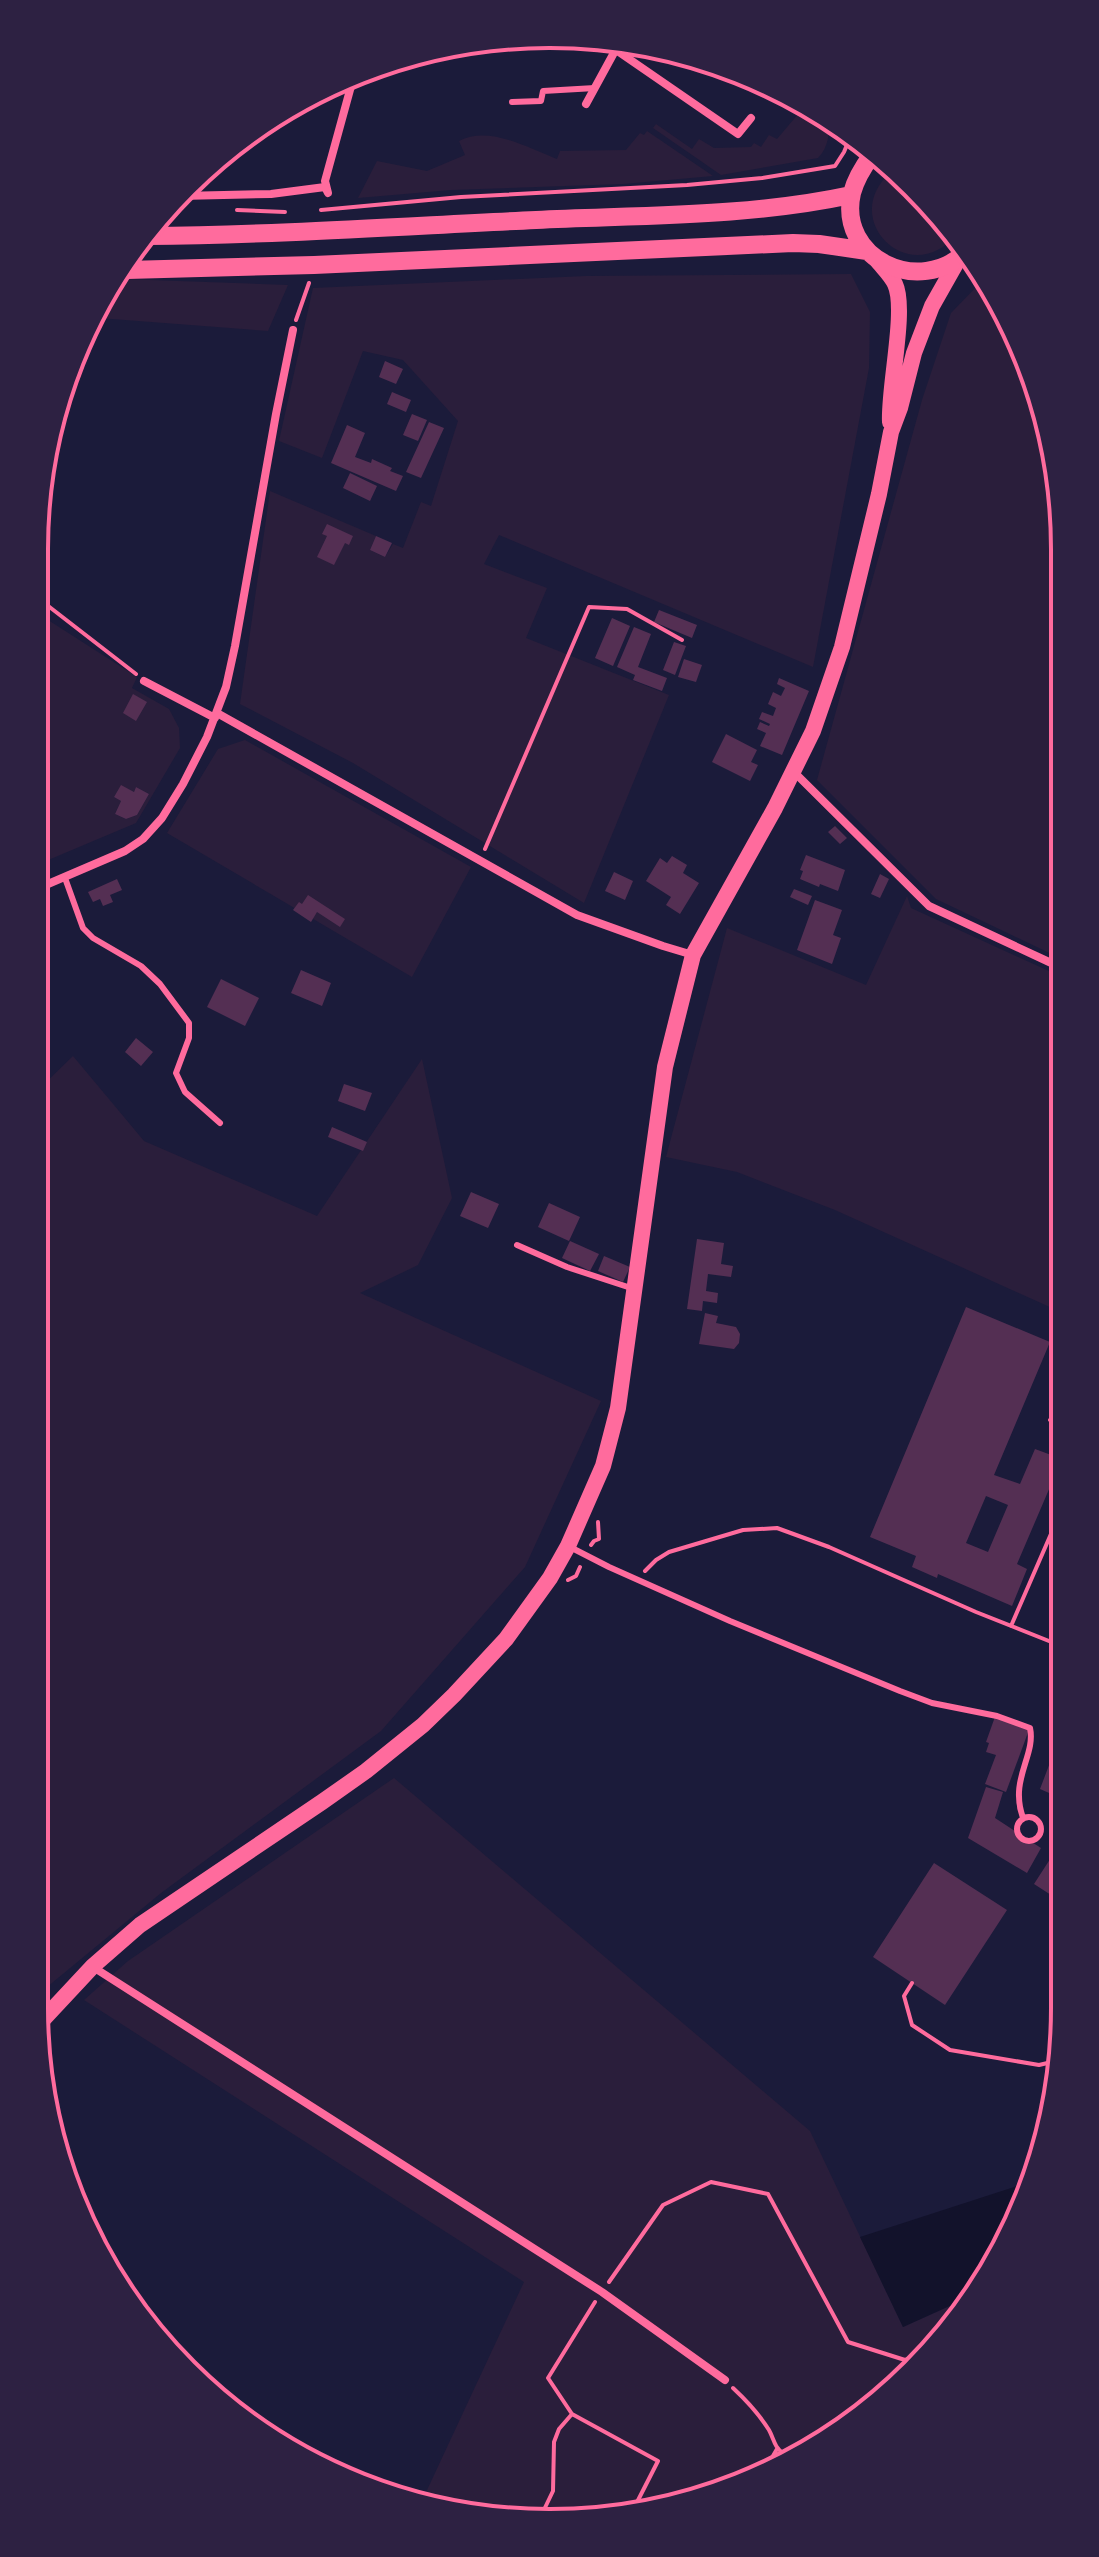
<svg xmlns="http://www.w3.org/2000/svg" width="1099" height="2557" viewBox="0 0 1099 2557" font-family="'Space Grotesk',sans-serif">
<rect width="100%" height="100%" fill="#1b1b3a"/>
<path fill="#2a1e3b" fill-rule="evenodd" d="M805 106 830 118C829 133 829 147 818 158L721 175 653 128 656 124 692 149 699 139 714 148 751 147 754 143 761 147 769 135 777 139Z
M647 131 713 176 623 184 451 190 358 198 377 161 427 171 465 155 459 141C489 125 528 148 557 159L560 151 626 150 640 133 644 135Z
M891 172 957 234C910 291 837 219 891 172Z
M851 274 870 312 869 368 813 667 499 535 484 564 547 588 526 638 669 695 584 903 353 763 240 704 270 491 376 536 370 550 385 557 393 544 403 548 421 502 431 506 458 421 403 360 363 351 322 458 279 441 313 288 586 276Z
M122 279 288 285 268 331 99 318Z
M984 279 1026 352 1061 482 1062 959 936 899 817 780 922 400 951 313Z
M34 611 137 677 132 688 169 709 179 728 180 748 136 823 34 866ZM121 786 134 792 136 787 149 794 137 815 126 819 115 814 121 801 114 797Z
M245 740 471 867 412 977 167 833 218 749Z
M907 896 911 908 1062 977 1063 1313 835 1210 737 1172 666 1157 727 928 866 985Z
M73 1056 144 1141 317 1216 422 1059 452 1198 418 1265 360 1293 601 1401 525 1567 381 1731 161 1893 41 1992 34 1986V1094Z
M394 1778 810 2131 903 2327 965 2299 937 2347 807 2454 617 2519 449 2513 421 2503 524 2282 84 2000 128 1961Z"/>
<path fill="#12122b" d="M1039 2165 1037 2174 965 2299 903 2327 860 2237 1023 2184Z"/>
<path fill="#542f53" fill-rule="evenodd" d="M385 361 403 369 396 384 379 377Z
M392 392 411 400 406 412 387 404Z
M412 414 427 420 418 441 403 435Z
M429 422 444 428 421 478 406 472Z
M347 425 365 433 355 457 371 463 372 459 392 468 390 471 403 476 396 491 331 463Z
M350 473 377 486 370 501 343 488Z
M327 524 353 536 349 545 345 543 334 565 317 557 327 536 322 534Z
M376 536 392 543 385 557 370 550Z
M659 610 697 625 692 638 654 622Z
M612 618 630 626 613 666 595 658Z
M634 627 651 634 638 667 667 678 662 691 633 680 635 675 617 667Z
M674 642 686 646 675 675 663 670Z
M684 659 702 665 696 682 678 677Z
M779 678 809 691 782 755 760 746 766 733 757 729 760 722 769 726 770 724 759 719 762 712 773 716 776 708 768 704 773 692 781 696 785 688 777 684Z
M133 694 147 702 136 721 123 713Z
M726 734 757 750 751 762 758 765 750 781 712 762Z
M121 785 134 792 136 787 149 794 137 815 126 819 115 814 121 801 114 797Z
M835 826 847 838 840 844 828 832Z
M806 855 845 870 838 891 820 884 819 887 800 879 803 871 800 870Z
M672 856 687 865 683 873 699 883 680 914 666 905 671 897 646 881 660 858 667 863Z
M614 872 633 881 625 900 605 891Z
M880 874 889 879 880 898 871 894Z
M117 879 122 890 110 895 113 902 103 906 100 899 93 902 88 892Z
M794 889 812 896 808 905 790 897Z
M308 895 345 919 340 927 317 912 311 922 293 910 299 902 302 904Z
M815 900 842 910 833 935 841 938 832 964 797 950Z
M40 907 46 923 34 928V909Z
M301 970 331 983 322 1006 291 993Z
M221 979 259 998 245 1026 207 1007Z
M136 1038 153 1052 141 1066 125 1052Z
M344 1084 372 1093 365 1111 338 1101Z
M332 1127 367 1142 363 1151 328 1137Z
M471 1192 499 1204 488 1228 460 1216Z
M549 1203 580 1217 569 1241 538 1227Z
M697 1239 724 1243 721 1264 733 1266 731 1277 708 1274 706 1291 718 1293 717 1303 703 1301 702 1311 687 1309Z
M570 1241 599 1254 590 1271 562 1258Z
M604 1256 630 1267 623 1282 598 1271Z
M966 1307 1050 1342 994 1475 1020 1484 1035 1449 1062 1459 1017 1564 1027 1569 1012 1606 938 1574 937 1578 912 1567 916 1556 870 1537ZM986 1496 1008 1505 988 1552 966 1543Z
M705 1313 718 1316 716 1323 736 1327 740 1334 739 1343 734 1349 699 1344Z
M996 1714 1030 1727 1006 1792 985 1784 996 1755 986 1752 989 1743 986 1742Z
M1051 1760 1064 1766V1774L1056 1796 1040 1789Z
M986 1787 1003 1792 995 1818 1041 1848 1027 1873 968 1838Z
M1054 1853 1065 1859V1904L1034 1884Z
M934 1863 1007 1910 945 2005 873 1957Z"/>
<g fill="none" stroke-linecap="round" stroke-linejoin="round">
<path stroke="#ff6b9d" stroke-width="4" d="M163 209H177
M237 210 285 212
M321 210 461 197 687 185 762 178 835 166 844 152 851 135
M296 320 309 283
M34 595 136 674
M485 849 589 607 627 609 682 640
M1050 1420 1063 1425
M591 1545 594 1541 599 1539 598 1522
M645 1571 656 1560 669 1552 743 1530 777 1528 829 1547 976 1612 1064 1647
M568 1580 576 1576 580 1567
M1011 1626 1064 1504
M1064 1811 1054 1840 1065 1851
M912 1983 904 1996 912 2025 950 2050 1039 2065 1056 2061
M609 2282 663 2205 711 2182 768 2194 848 2342 905 2360 931 2352
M595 2302 548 2378 572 2414 658 2461 631 2514
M733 2388C746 2400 759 2414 769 2430 774 2439 774 2447 783 2453L816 2446
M766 2468 777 2449
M541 2516 553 2491 554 2442 559 2429 572 2414"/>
<path stroke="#ff6b9d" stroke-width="6" d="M512 102 541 101 543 91 595 88
M65 878 83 928 93 938 141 966 160 984 189 1023V1038L176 1073 185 1092 220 1123
M517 1245 567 1267 631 1288
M568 1546 609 1567 730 1621 900 1691 932 1703 997 1716 1030 1728C1036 1756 1009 1779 1023 1818
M1017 1829a12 12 0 1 1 24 0a12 12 0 1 1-24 0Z"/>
<path stroke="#ff6b9d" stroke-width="8" d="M616 50 738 134 751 118
M586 104 616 49
M325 187 328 193 325 181 353 79
M180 196 271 194 325 187
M144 681 215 718
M217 713 577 915 663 946 693 955
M794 772 929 906 1062 968
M34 890 125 851 143 839 162 818 183 784 207 737 226 687 235 646 276 414 293 330
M93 1967 602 2292 725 2380"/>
<path stroke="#ff6b9d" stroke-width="16" d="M876 259C882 267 891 275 895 284 907 309 888 389 890 422
M37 2026 93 1966 140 1925 322 1802 366 1771 423 1725 454 1695 506 1639 550 1578 568 1546 603 1466 618 1408 665 1067 693 955 775 808 813 731 842 647 879 494 891 432 900 408 914 353 932 306 958 260"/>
<path stroke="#ff6b9d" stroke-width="18" d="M872 155C863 167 856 178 852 193 837 258 919 298 967 251
M147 236C277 235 407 226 536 220 641 215 749 217 851 195
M127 270 314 265 793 243 819 244 867 251"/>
</g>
<path d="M0 0H1099V2557H0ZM549 48H550A501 501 0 0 1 1051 549V2008A501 501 0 0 1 550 2509H549A501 501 0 0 1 48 2008V549A501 501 0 0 1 549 48Z" fill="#2d2142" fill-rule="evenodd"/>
<path fill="none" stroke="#ff6b9d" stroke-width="4" d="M549 48H550A501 501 0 0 1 1051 549V2008A501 501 0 0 1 550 2509H549A501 501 0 0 1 48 2008V549A501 501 0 0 1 549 48Z"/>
</svg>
